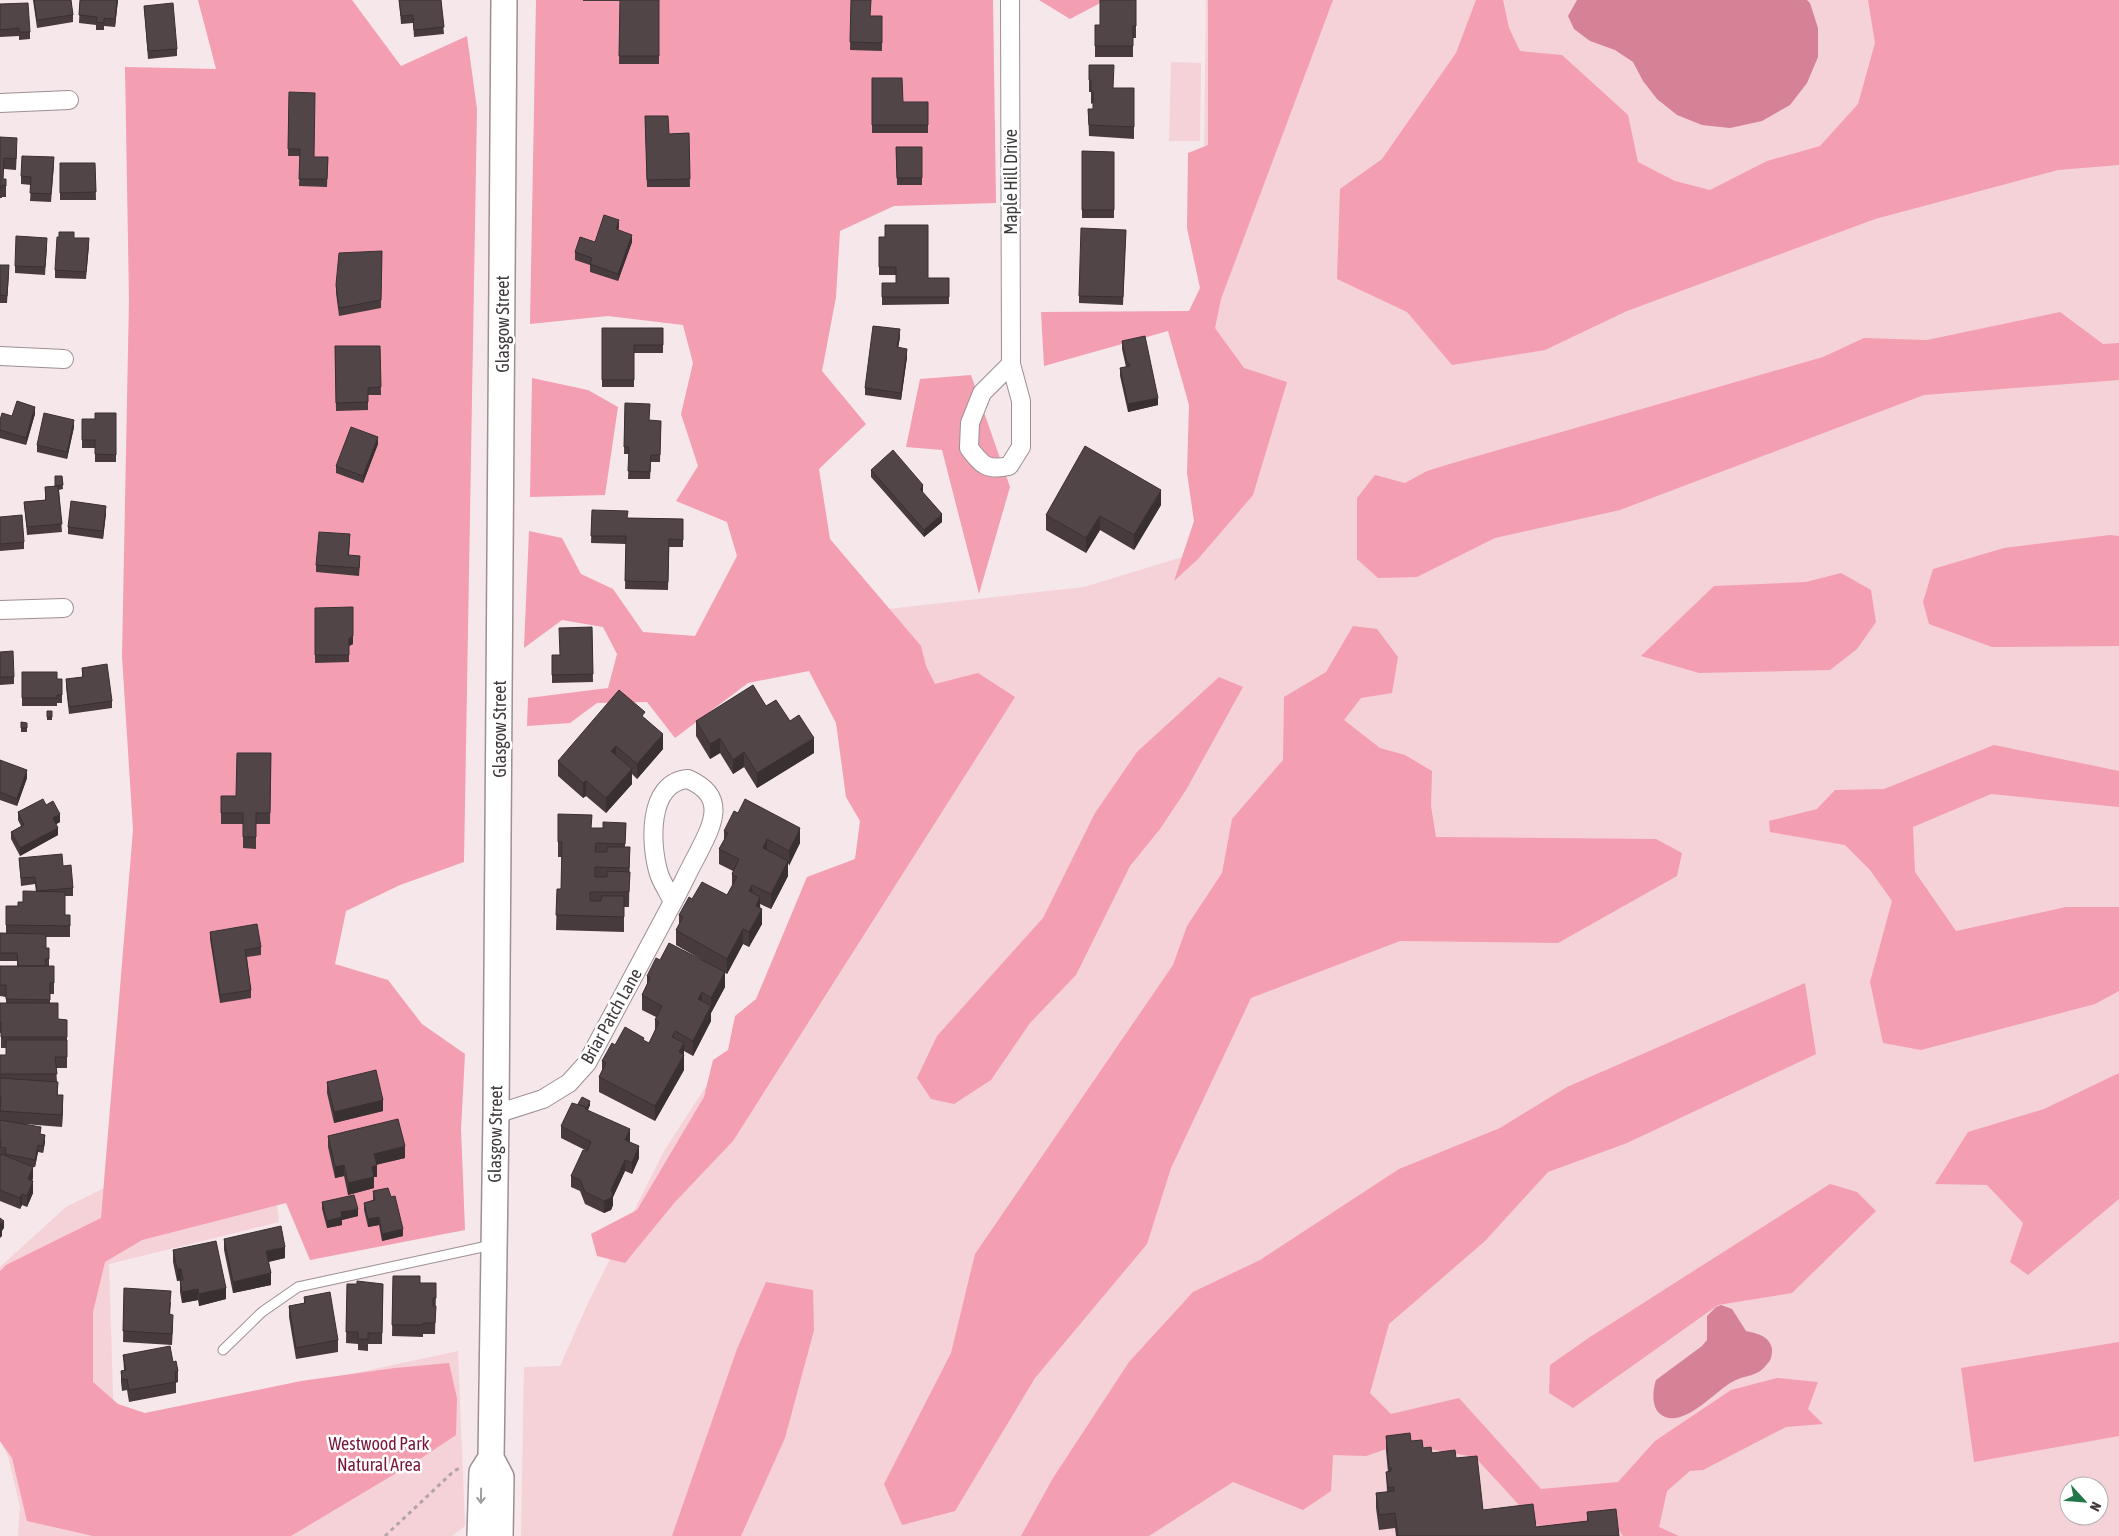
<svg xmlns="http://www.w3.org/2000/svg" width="2119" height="1536" viewBox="0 0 2119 1536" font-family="'Asap Condensed',sans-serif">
<rect width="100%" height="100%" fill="#f6e7ea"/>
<path fill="#f5d1d8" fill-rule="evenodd" d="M1206 0H2119V1536H521L524 1367 560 1366 589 1301 664 1151 872 831 825 616 1084 587 1199 552ZM2069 1486H2099V1516H2069Z
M1171 62 1201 63 1200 141H1169Z
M270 1147 279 1222 109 1264 114 1425 458 1351 465 1526 452 1536H18L20 1507 8 1456 0 1441V1267L66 1207 153 1164Z"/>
<path fill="#f39eb1" d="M198 0H352L401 66 467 36 477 109 464 862 400 885 346 911 335 964 388 980 422 1024 465 1054 461 1129 465 1230 310 1260 286 1203 142 1240 105 1262 93 1312V1382L118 1404 145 1413 301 1381 395 1368 449 1363 457 1398 456 1435 423 1457 291 1536H93L27 1521 12 1458 0 1441V1271L6 1265 101 1218 133 830 122 656 129 299 125 67 216 69Z
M536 0H993L996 203 894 206 840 231 836 297 822 371 866 424 819 469 830 539 921 646 926 666 935 684 978 673 1015 697 733 1141 675 1202 625 1263 597 1256 591 1234 637 1210 704 1097 713 1060 728 1050 735 1016 756 999 807 877 855 859 860 821 846 797 836 723 809 671 748 683 675 738 647 702 597 703 570 723 527 726 528 698 608 688 617 654 603 627 562 620 524 648 529 531 562 538 581 574 613 589 643 632 695 636 737 556 727 522 676 501 698 466 681 414 693 363 683 325 608 316 530 324Z
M1039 0H1106L1070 19Z
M1208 0H1333L1221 299 1215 328 1244 368 1287 382 1253 495 1198 559 1174 581 1194 521 1187 473 1189 405 1168 331 1044 366 1041 312 1189 311 1200 288 1187 228 1188 153 1208 145Z
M1476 0H1503L1509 28 1520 51 1562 55 1628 115 1638 162 1675 181 1710 190 1767 161 1820 146 1858 104 1875 43 1868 0H2119V165L2058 170 1875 219 1627 311 1545 350 1452 365 1407 312 1337 279 1340 189 1382 159 1456 53Z
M2060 312 2103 344 2119 343V380L1924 395 1620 510 1495 538 1417 577 1378 578 1357 559V498L1375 475 1405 483 1427 471 1453 463 1823 357 1864 338 1927 340Z
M971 375 1010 487 979 594 942 450 906 447 920 379Z
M532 378 588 390 618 407 605 495 530 497Z
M2110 535 2119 536V646L1992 647 1929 624 1923 602 1933 569 2004 548Z
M1841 573 1871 590 1876 622 1857 649 1830 670 1699 673 1641 656 1714 586 1806 582Z
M1353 626 1377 629 1398 657 1392 693 1361 698 1344 720 1380 748 1405 755 1432 771 1431 806 1436 837 1656 839 1682 853 1677 876 1558 943 1400 941 1251 998 1171 1168 1147 1244 1035 1378 955 1511 902 1525 884 1484 951 1353 975 1254 1173 965 1187 926 1222 873 1232 819 1283 760 1284 697 1326 672Z
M1219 677 1243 687 1186 790 1160 829 1130 866 1076 975 1030 1023 991 1080 954 1104 931 1099 917 1078 937 1036 1043 918 1095 813 1137 752Z
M1994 745 2119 771V807L1991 794 1913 827 1915 872 1956 931 2066 907H2119V991L2095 1004 1921 1050 1883 1043 1870 982 1892 901 1870 870 1845 845 1770 832 1769 821 1817 809 1835 790 1884 789Z
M1805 983 1816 1054 1627 1143 1548 1172 1485 1241 1389 1324 1370 1393 1391 1414 1459 1398 1541 1489 1618 1482 1655 1441 1731 1390 1777 1378 1818 1382 1808 1409 1823 1424 1786 1427 1703 1470 1690 1471 1667 1491 1659 1527 1679 1536H1623L1614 1523 1542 1530 1475 1457 1401 1444 1366 1456 1333 1455 1331 1491 1303 1510 1233 1482 1149 1536H1021L1053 1478 1129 1362 1193 1292 1260 1260 1399 1169 1500 1128 1567 1087Z
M2119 1073V1199L2028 1275 2010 1262 2023 1223 1987 1185 1935 1184 1968 1132 2044 1109Z
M1830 1184 1857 1192 1876 1211 1792 1293 1718 1305 1573 1408 1549 1393 1550 1365 1590 1337Z
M766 1282 813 1290 814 1330 785 1438 741 1536H672L737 1349Z
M2119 1342V1436L1974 1462 1961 1368Z"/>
<path fill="#d58296" d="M1577 0H1807L1810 3 1818 28V57L1807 83 1790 105 1762 121 1730 128 1702 125 1677 115 1657 99 1643 81 1633 62 1615 50 1590 41 1574 29 1568 16Z
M1721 1305 1732 1309 1746 1331C1758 1334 1768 1335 1772 1348 1772 1353 1772 1359 1768 1363 1757 1378 1746 1374 1732 1382 1715 1391 1680 1433 1659 1413 1651 1405 1653 1389 1656 1380L1702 1346 1707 1340V1316L1716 1307Z"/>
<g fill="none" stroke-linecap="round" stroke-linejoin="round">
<defs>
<path id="lane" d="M223 1350 262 1312 298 1287 492 1245"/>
<path id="street" d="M1010 0 1011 364 1021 401V447L1009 466C987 471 982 465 969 448L970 423 982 393 1011 364
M0 103 69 100
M0 356 64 359
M0 610 64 608
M688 779C729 797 712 826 696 857 688 872 681 887 673 902 669 893 662 883 659 874 650 845 647 782 688 779Z
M496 1114 543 1099 569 1083 587 1063 673 902"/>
<path id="secondary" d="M480 1536 482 1472 491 1458
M500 1536 501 1477 491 1458 496 1114 504 0"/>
</defs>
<use href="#lane" stroke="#9d8f92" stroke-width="11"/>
<use href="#street" stroke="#9d8f92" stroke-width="20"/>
<use href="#secondary" stroke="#9d8f92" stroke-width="28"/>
<path stroke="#b1a5a8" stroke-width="3" stroke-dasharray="4 4" stroke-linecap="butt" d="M385 1536 454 1471 462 1467"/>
<use href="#lane" stroke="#fff" stroke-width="9"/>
<use href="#street" stroke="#fff" stroke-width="18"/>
<use href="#secondary" stroke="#fff" stroke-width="25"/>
</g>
<path fill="#473b3e" d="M33 0H71L73 15V22L37 28Z
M80 0H118L115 27 104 26V30H96V25L79 23Z
M399 0H443H441L444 34 414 37 413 23 401 24Z
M583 0H659V64H619L620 1H583Z
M851 0 870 16H882V51L850 50Z
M1136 0V38H1133V57H1095V25H1100Z
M0 4 30 32V39L19 40V36L0 37Z
M144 6 177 49V56L148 59Z
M1089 65 1113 88 1134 127V139L1089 136 1088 109H1093V103L1091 104V92H1089Z
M872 78 903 102H928V133H872Z
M289 92 314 157H328L327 187 299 186 300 156H288Z
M645 116 669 134 689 133 690 187H647Z
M0 137 17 149 16 170 4 169 3 179H6V197H2V198H0Z
M896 147H922V185H897Z
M1082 151 1114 152V218H1082Z
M60 163H95L96 200H60Z
M54 165 51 202 30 201 31 185 21 184V176Z
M619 227 618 230 632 242 618 281 590 272V265L575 260V252L595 242Z
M1126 230 1123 305 1079 303V296Z
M879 237 928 278H949V304L882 305V283H896V275H879Z
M47 246 45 275 15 273V266Z
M89 246 86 279 55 278V270Z
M382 251 381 308 339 316 336 293V285Z
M0 265 9 273 7 303H0Z
M602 328H663V353H634V387H602Z
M900 337 898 348 907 357 901 400 865 395V388Z
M1122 341 1158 405 1128 412 1120 376V368L1126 367 1122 349Z
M335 346H380L381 395H368V410L336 411Z
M625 403 649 421H661L660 462H651L650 479H628L629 454H624Z
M116 413V462H95V448H82V419H95Z
M35 414 26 445 0 438V420L12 416Z
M74 427 67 459 37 452V445Z
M378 444 363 483 336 473V466Z
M871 470 923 493 942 522 924 537 871 477Z
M62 476 63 489 59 490 62 532 27 535 24 502 45 500V487L55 486Z
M1161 505 1134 550 1100 530 1086 553 1046 530V515Z
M592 510 628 518 683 519V547H669L668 590 625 589 626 544 591 543Z
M106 513 103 539 68 534V527Z
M0 517 24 542V549L0 551Z
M350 541 349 555 360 563 359 576 316 572V565Z
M315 608 353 644 349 646V662L315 663Z
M592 627 593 682 552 683V655H560Z
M0 652 14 677V684L0 685Z
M82 668 112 701V708L69 714 66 687V679L82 677Z
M22 672 57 679 62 686V703H57V706H22Z
M766 706 790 721 814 753 757 788 744 767 733 774 720 753 710 759 696 736V721Z
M47 711H52V720H47Z
M645 718 663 749 637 779 632 774V784L606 813 586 796 583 798 558 776V761Z
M21 722 27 723V732H21Z
M271 753 270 824H256V849L243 848V824H221V796H236Z
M0 760 27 778 17 806 0 800Z
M46 805 60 822 56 824 58 835 20 856 11 839V832L21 826 18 820V812Z
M558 814 592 828H603L626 823 625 847H630L629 907H624V932L556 930 557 889H561L562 857H558Z
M724 831 800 843 788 865V876L771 909 760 904 762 924 749 947 743 944 727 974 725 973V987L711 1013V1021L693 1056 684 1051V1070L655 1121 599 1092V1077L602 1070V1061L615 1045 644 1041 649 1043 655 1032V1020L656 1017 642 1010V995L647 985V976L660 960H702L676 945V930L679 925V915L692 899 727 895 732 886V874L733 871 719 864V849L724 840Z
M19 858 63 866 73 888V896H65V915H70V937H46V948H49V966H54V994H50V1003L58 1019 67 1020V1068H56L58 1095 63 1107 62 1127 24 1124 41 1134 45 1142 43 1153 38 1152 35 1167H32L33 1178 32 1181 33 1193 27 1207 22 1205 20 1209 0 1201V1157L1 1155H0V1055H6V1048H1V1033H0V1003H6V997L0 996V966H17V961H0V933H6V906H18L36 892 35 884 21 886Z
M210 932 261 947V955L247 957 251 990V998L220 1003 210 939Z
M327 1082 383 1111 334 1123 327 1093Z
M578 1105H590L588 1110 630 1141V1142L639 1158 632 1174 625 1171 613 1197V1205L611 1210 604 1213 585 1204 580 1191 571 1187V1176L587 1151 561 1138V1126Z
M328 1136 405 1158 376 1165 377 1177H374V1188L348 1195 344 1176 335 1178 328 1147Z
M373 1191 391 1197 403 1236 382 1241 379 1225 368 1227 364 1210V1203L373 1200Z
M322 1202 358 1216 342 1220V1225L327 1228 322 1209Z
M224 1239 285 1258 269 1262 271 1285 233 1293 224 1250Z
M173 1250 226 1299 199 1306 198 1300 182 1303 180 1292V1280H181L177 1281 173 1262Z
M393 1276 420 1283 436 1294 435 1334H423V1337L392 1336Z
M347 1284H383L382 1344H368V1351L358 1350V1344L346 1343Z
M124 1288 171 1302 170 1315 173 1326 172 1345 123 1342Z
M304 1297 338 1340V1352L296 1359 289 1317V1306L304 1303Z
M123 1355 173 1362 178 1371V1382L176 1383V1393L129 1402 127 1390 122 1391 121 1382V1371L124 1370Z
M1386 1436 1411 1441 1432 1453 1456 1458 1483 1510 1536 1527 1587 1521V1512L1619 1536H1396L1395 1528 1379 1530 1376 1508V1493L1387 1492 1386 1472H1388L1386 1451Z"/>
<path fill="#393032" d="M117 0H118L115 27V19Z
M619 220V227L616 237V229Z
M632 235V242L618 281V274Z
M900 329V337L897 355V347Z
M907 349V357L901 400V393Z
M1158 398V405L1128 412V404Z
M35 407V414L26 445V438Z
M74 420V427L67 459V452Z
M378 437V444L363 483V476Z
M923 485V493L920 489Z
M1161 490V505L1134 550V535Z
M106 506V513L103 539V531Z
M942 514V522L924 537V530Z
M1100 516V530L1086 553V538Z
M353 636V644L349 646V638Z
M663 734V749L637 779V764Z
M720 738V753L710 759V744Z
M814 738V753L757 788V773Z
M616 746V761L611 751Z
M744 752V767L733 774V760Z
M632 769V784L606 813V798Z
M27 770V778L17 806V799Z
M586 781V796L583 798V783Z
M60 814V822L53 826V818Z
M58 828V835L20 856V848Z
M800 828V843L789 866V851Z
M767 839V854L763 848Z
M788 861V876L771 909V894Z
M752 885V900L749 891Z
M760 897V911L762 909V924L749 947V932L756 906Z
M743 929V944L727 974V959Z
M725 972V987L711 1013V998Z
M702 992V1007L698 999Z
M711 1006V1021L693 1056V1041Z
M684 1043V1070L655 1121V1106Z
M63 1095V1107L62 1127V1115Z
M383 1100V1111L334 1123V1112Z
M590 1101V1105L587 1112V1108Z
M630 1129V1141L625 1151V1140Z
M45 1135V1142L43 1153V1146Z
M38 1145V1152L35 1167V1160Z
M405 1146V1158L374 1165V1154Z
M639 1146V1158L632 1174V1163Z
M625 1160V1171L613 1197V1205L611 1210 604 1213V1201L611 1190Z
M344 1165V1176L335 1178V1167Z
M377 1165V1177H374V1188L348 1195V1183L372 1167Z
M33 1167V1178L28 1190V1179Z
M33 1181V1193L27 1207V1196Z
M22 1194V1205L20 1209V1198Z
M358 1209V1216L342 1220V1225L327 1228V1221L341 1212Z
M379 1217V1225L368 1227V1219Z
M4 1221V1228L2 1231V1236L0 1238V1225Z
M403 1229V1236L382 1241V1234Z
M285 1247V1258L266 1262V1251Z
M177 1269H181V1280L177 1281Z
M271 1273V1285L233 1293V1282Z
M226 1288V1299L199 1306V1294Z
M198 1289V1300L182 1303V1292Z"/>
<path fill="#524548" stroke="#393032" d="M34 0H71L73 15 37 20Z
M80 0H117L115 19 104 18V23L96 22 97 17 79 15Z
M399 0H441L444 27 414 30 413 15 401 16Z
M620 0H659V56H619Z
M851 0H871L870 16H882V43L850 42Z
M1100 0H1136V26H1133V46H1095V25H1100Z
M28 3 30 32H19V28L0 30V4Z
M173 3 177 49 148 51 144 6Z
M1089 65H1114L1113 88H1134V127L1089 125 1088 109H1093V92H1091V80H1089Z
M872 78H902L903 102H928V125H872Z
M289 92 315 93 314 157H328L327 179H299L300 149H288Z
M645 116H668L669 134 689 133 690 179 647 180Z
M0 137 17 138 16 159 4 158 3 179H6V186L2 185V187H0Z
M896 147H922V178H897Z
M1082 151 1114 152V210H1082Z
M22 156 54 157 51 194 30 193 31 177 21 176Z
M60 163H95L96 192 60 193Z
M604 215 619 220 616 229 632 235 618 274 590 264 592 258 575 252 580 237 595 242Z
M885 225H928V278H949V297H882V283H896V267H879V237H885Z
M1081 228 1126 230 1123 297 1079 296Z
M59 232H74V238H89L86 272 55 270 57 237H59Z
M16 236 47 238 45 267 15 266Z
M382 251 381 300 339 308 336 285 339 253Z
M0 265H9L7 296 0 295Z
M873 326 900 329 897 347 907 349 901 393 865 388Z
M602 328H663V345H634V380H602Z
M1145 336 1158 398 1128 404 1120 368 1130 366 1129 363H1127L1122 341Z
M335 346H380L381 387 368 388V402L336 403Z
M17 401 35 407 26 438 0 430V420L2 413 12 416Z
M625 403 650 404 649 420 661 421 660 455H651L650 472 628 471 629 447H624Z
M44 413 74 420 67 452 37 445Z
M95 413H116V455L95 454V440H82V419H95Z
M351 427 378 437 363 476 336 466Z
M1085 446 1161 490 1134 535 1100 516 1086 538 1046 515Z
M893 450 923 485 920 489 942 514 924 530 871 470Z
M55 476H62L63 485 55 486Z
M58 486 62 524 27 527 24 502 46 500 45 487Z
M71 501 106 506 103 531 68 527Z
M592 510 628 511 627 518 683 519V540L669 539 668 582 625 581 626 536H591Z
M22 515 24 542 0 544V517Z
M319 532 350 534 348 555 360 556 359 568 316 565Z
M353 607V636L349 638V655H315V608Z
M592 627 593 674 552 675V655H560L559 628Z
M13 651 14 677H0V652Z
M107 664 112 701 69 707 66 679 83 677 82 668Z
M22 672H57V679H62V695H57V698H22Z
M753 685 766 706 776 700 790 721 799 715 814 738 757 773 744 752 733 760 720 738 710 744 696 721Z
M619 690 645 712 642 716 663 734 637 764 616 746 611 751 632 769 606 798 586 781 583 783 558 761Z
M47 711H52V717H47Z
M21 722 27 723V728H21Z
M237 753H271L270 813H256V837H243V813H221V796H236Z
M0 760 27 770 17 799 0 792Z
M43 799 46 805 53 801 60 814 53 818 58 828 20 848 11 832 24 825 18 812Z
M745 799 800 828 789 851 767 839 763 848 788 861 771 894 752 885 749 891 760 897 756 906 762 909 749 932 743 929 727 959 676 930 683 917 679 915 689 897 692 899 702 882 727 895 737 877 732 874 739 859 719 849 728 833 724 831 734 811 738 813Z
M558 814 592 815 591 828H603V822L626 823 625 844 596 843 595 852H607V847H630L629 868 595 867V877H607V871L630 872 629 892H590V901H601L602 896H624V917L556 915 557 889H561L562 842H558Z
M62 854 63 866 71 865 73 888 37 891 35 877 21 878 19 858Z
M23 891 65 892V915H70V926L6 925V906H18V902H23Z
M257 924 261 947 245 950 251 990 220 995 210 932Z
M0 933 46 934V948H49V959H45L46 966H18L17 953H0Z
M669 943 725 972 711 998 702 992 698 999 711 1006 693 1041 675 1031 672 1037 684 1043 679 1052 684 1055 655 1106 599 1077 606 1063 602 1061 612 1043 615 1045 625 1027 644 1038 643 1040 649 1043 659 1022 655 1020 662 1006 642 995 650 978 647 976 656 958 660 960Z
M0 966H54V983H50V1000L6 999V985H0Z
M0 1003H58V1019L67 1020V1037H1V1022H0Z
M6 1040H67V1057H55L57 1074H0V1055H6Z
M376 1070 383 1100 334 1112 327 1082Z
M0 1078 58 1082 57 1095H63L62 1115 0 1111 1 1097H0Z
M582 1097 590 1101 587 1108H586V1107L578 1104Z
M572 1103 586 1107 585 1109 630 1129 625 1140 639 1146 632 1163 625 1160 611 1190 613 1194 611 1198 604 1201 585 1192 580 1180 571 1176 583 1150 587 1151 591 1142 561 1126Z
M398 1119 405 1146 374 1154 377 1165 372 1167 374 1177 348 1183 344 1165 335 1167 328 1136Z
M0 1120 41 1127 40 1134 45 1135 43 1146 38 1145 35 1160 5 1154 6 1148 0 1147 1 1140H0Z
M1 1154 33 1167 28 1179 33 1181 27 1196 22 1194 20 1198 0 1190V1157Z
M388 1188 391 1197 395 1196 403 1229 382 1234 379 1217 368 1219 364 1203 375 1200 373 1191Z
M354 1195 358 1209 341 1212 342 1217 327 1221 322 1202Z
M0 1218 4 1221 0 1225Z
M281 1226 285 1247 266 1251 271 1273 233 1282 224 1239Z
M216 1241 226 1288 199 1294 198 1289 182 1292 180 1280H183L181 1269H177L173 1250Z
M393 1276H420V1283H436V1298H433V1306H436L435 1323H423V1325H392Z
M357 1281 383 1284 382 1333H368V1339H358V1332H346L347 1284H357Z
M124 1288 171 1291 169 1314 173 1315 172 1334 123 1331Z
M330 1292 338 1340 296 1348 289 1306 305 1303 304 1297Z
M170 1346 173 1362 176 1361 178 1371 175 1372 176 1382 129 1390 127 1379 122 1380 121 1371 126 1370 123 1355Z
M1410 1433 1411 1441 1422 1440 1423 1448 1431 1447 1432 1453 1455 1450 1456 1458 1477 1456 1483 1510 1533 1504 1536 1527 1588 1521 1587 1512 1616 1509 1619 1536H1398L1395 1513 1379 1515 1376 1493 1394 1491V1487L1388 1488 1386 1472 1391 1471V1468H1389L1386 1436Z"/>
<defs><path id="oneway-shaft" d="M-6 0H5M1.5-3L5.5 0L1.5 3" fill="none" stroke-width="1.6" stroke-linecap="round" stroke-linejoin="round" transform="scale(1.25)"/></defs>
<use stroke="#a09c9d" href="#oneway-shaft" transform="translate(481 1496) rotate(91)"/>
<g text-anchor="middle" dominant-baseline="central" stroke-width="5" stroke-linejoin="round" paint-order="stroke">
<g font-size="18" fill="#403a3b" stroke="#fff">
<text transform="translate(1010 182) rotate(-90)">Maple Hill Drive</text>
<text transform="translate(502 324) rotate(-90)">Glasgow Street</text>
<text transform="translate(499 729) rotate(-90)">Glasgow Street</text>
<text transform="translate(611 1016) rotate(-61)">Briar Patch Lane</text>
<text transform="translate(495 1134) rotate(-89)">Glasgow Street</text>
</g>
<g font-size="18" fill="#78163a" stroke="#fff">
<text x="379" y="1443">Westwood Park<tspan x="379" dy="21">Natural Area</tspan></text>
</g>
</g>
<g transform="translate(2084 1501) rotate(116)"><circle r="24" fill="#ffffff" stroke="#b3b0b1"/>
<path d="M0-4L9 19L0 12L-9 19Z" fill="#21774a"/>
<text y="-8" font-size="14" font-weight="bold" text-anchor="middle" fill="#403a3b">N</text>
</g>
</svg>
